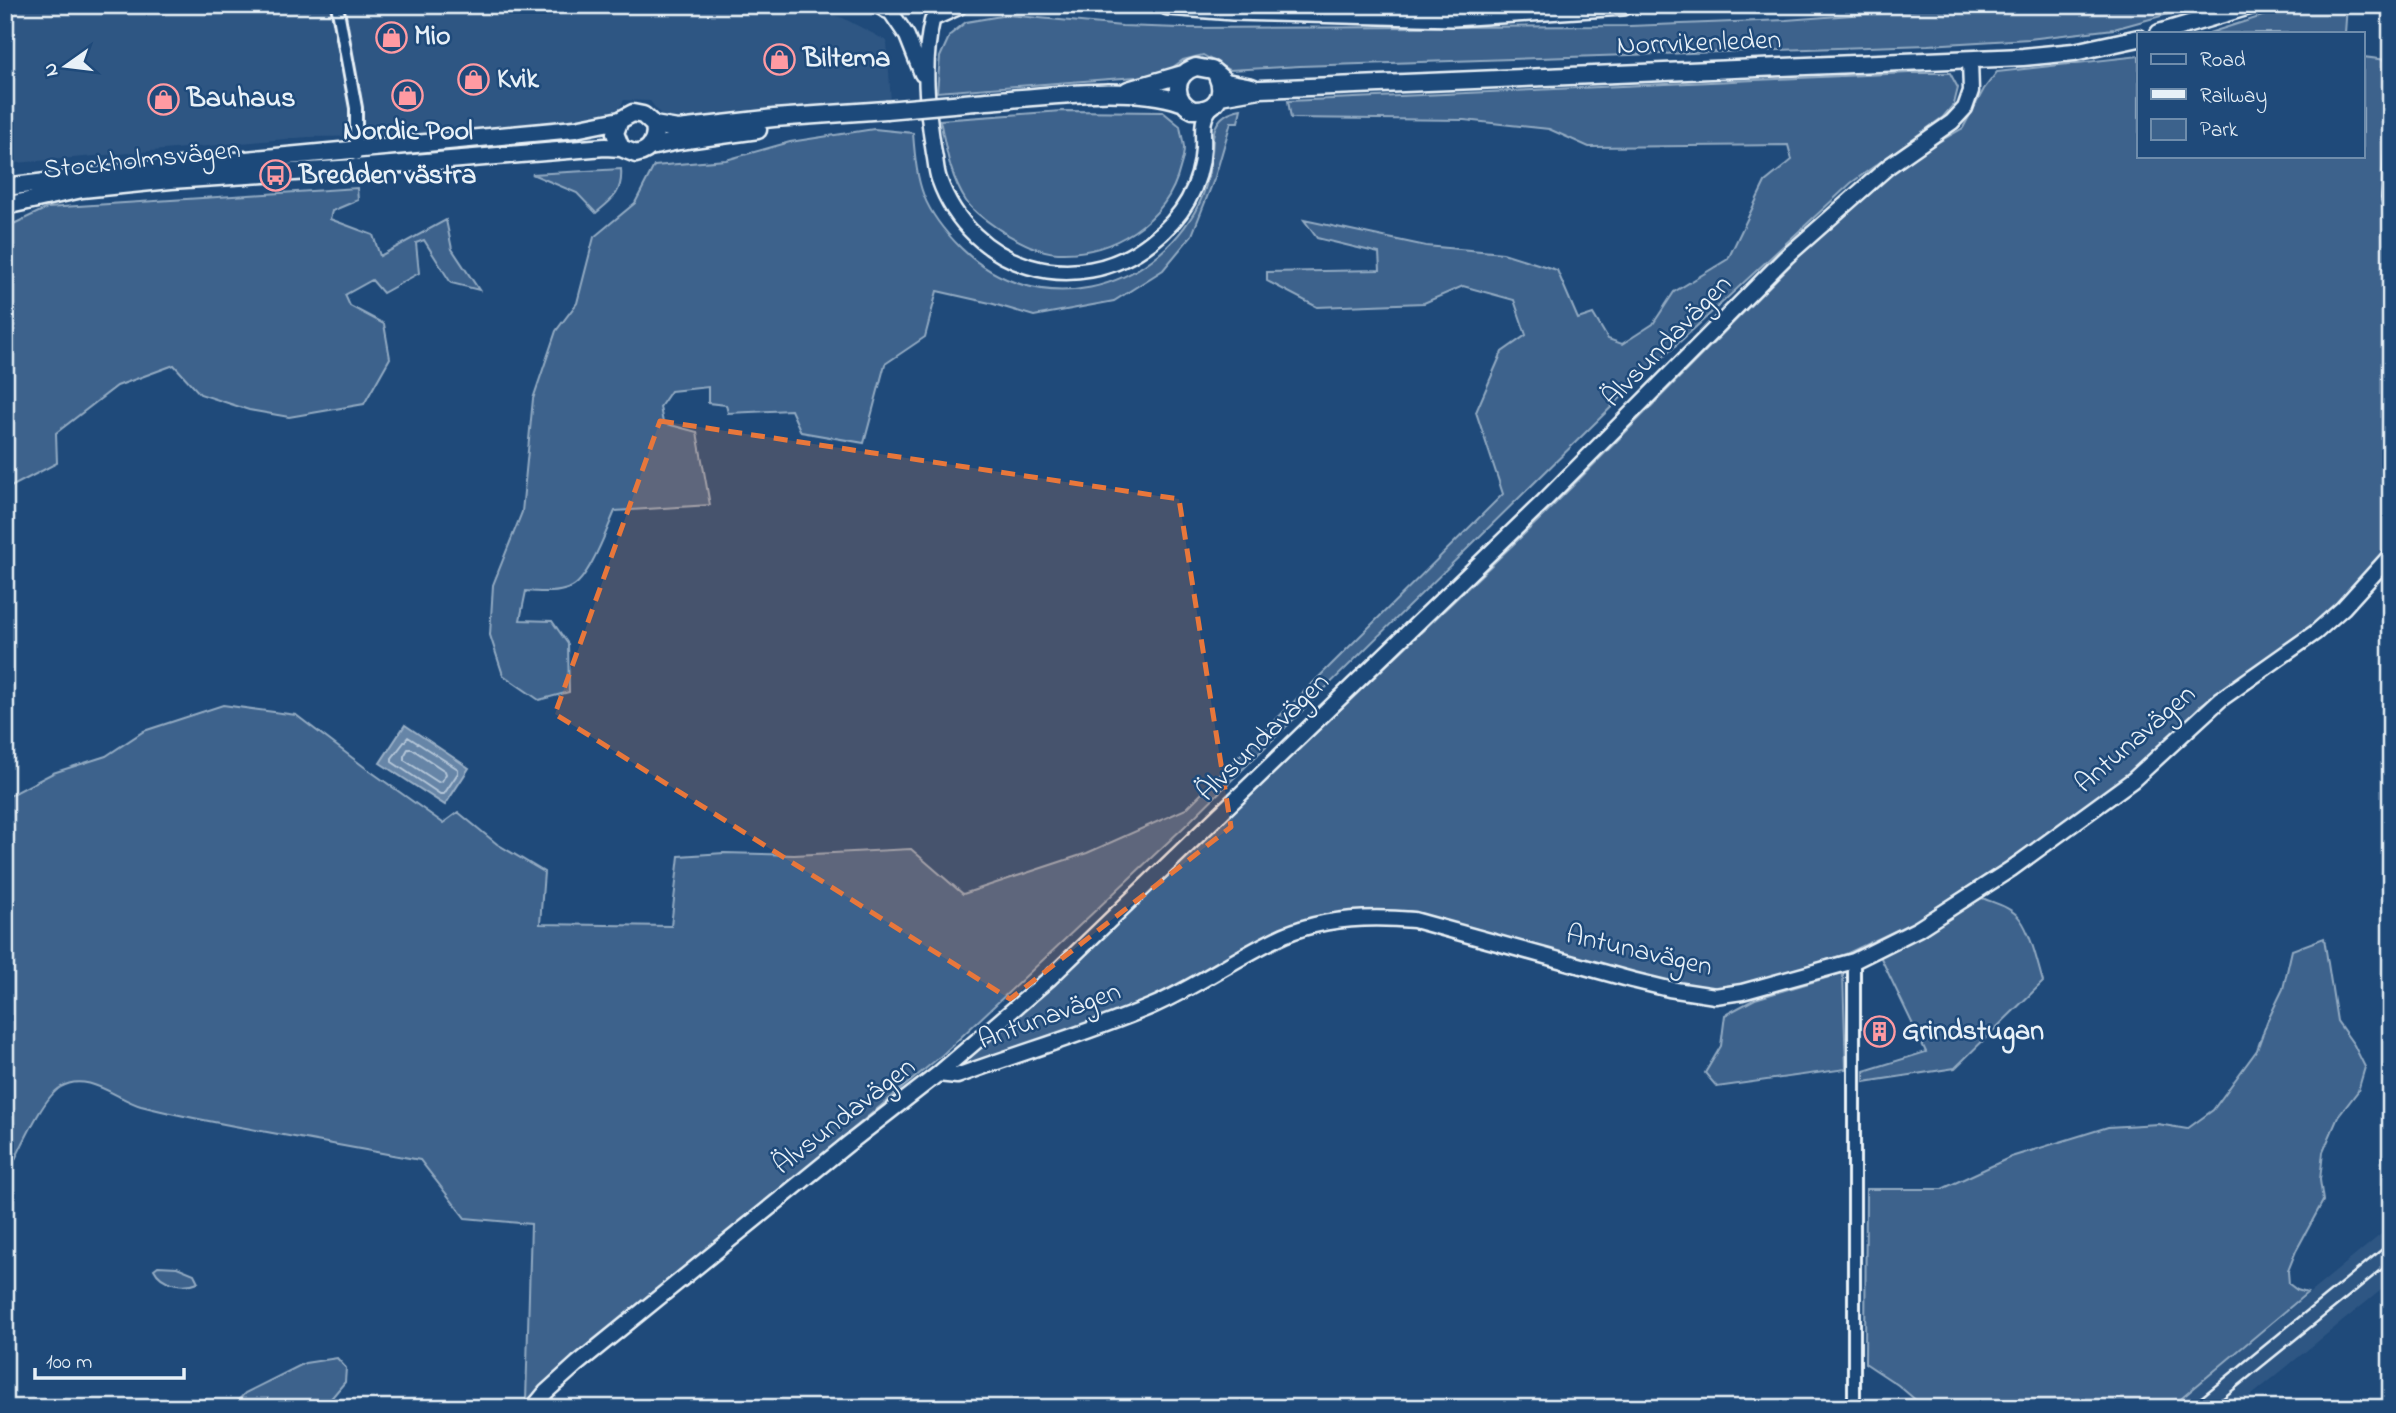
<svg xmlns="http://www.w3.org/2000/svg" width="2396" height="1413" viewBox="0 0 2396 1413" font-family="'Indie Flower',sans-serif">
<rect width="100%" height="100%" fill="#1f4a7a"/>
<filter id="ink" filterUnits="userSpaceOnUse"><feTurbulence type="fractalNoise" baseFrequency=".0143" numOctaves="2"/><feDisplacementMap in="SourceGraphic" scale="14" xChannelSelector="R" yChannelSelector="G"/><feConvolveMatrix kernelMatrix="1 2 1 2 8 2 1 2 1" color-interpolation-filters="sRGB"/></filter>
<g filter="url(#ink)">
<path fill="#2e5683" d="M5 5H791L843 18 887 41 891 103 678 123 665 120 650 101 624 100 619 109 582 119 389 136 308 137 5 164Z
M2391 1226V1282L2236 1408H2170Z"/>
<path fill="#3c628c" stroke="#92aac2" stroke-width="2" d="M1939 5H2201L2114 29 2029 39 1928 45 1300 66 1229 70 1203 55 1183 60 1162 75 937 92 940 57 950 35 966 22 1007 15 1122 26 1180 28 1629 26 1786 20 1905 11Z
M2297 5H2347L2345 33H2209Z
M2139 56V156H2363V57L2386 60 2384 205 2391 222V546L2339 605 2288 645 2202 704 2134 772 2045 836 1918 920 1846 954 1757 981 1717 990 1669 982 1410 911 1356 913 1302 923 1164 995 1121 1013 963 1066 958 1062 1052 985 1544 515 1834 221 1916 155 1963 128 1984 89 1997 72Z
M1909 73H1950L1958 88 1954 104 1943 117 1851 183 1644 375 1185 826 942 1055 526 1401 531 1224 465 1218 420 1160C365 1150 311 1140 256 1130 218 1123 179 1116 141 1106 117 1099 87 1071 61 1087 42 1098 21 1149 10 1169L5 1170V798L53 773 106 756 144 731 223 705 296 715 363 766 443 823 458 812 497 844 544 872 540 924 671 926 679 856 724 853 794 855 911 849 963 894 1087 853 1186 809 1503 494 1476 412 1502 352 1526 335 1514 300 1463 286 1424 303 1317 307 1267 281V272L1380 270 1379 253 1317 238 1304 220 1426 246 1503 253 1557 270 1578 319 1593 314 1608 339 1622 344 1653 324 1674 292 1728 259 1765 182 1792 160 1788 145 1589 147 1549 129 1464 120 1291 118 1288 101Z
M1241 109 1238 122H1231L1215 177 1192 235 1163 270 1114 301 1034 316 990 303 937 291 925 337 885 364 864 443 801 432 791 410 728 413 726 405 708 403V387L671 391 660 407 663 423 697 432 710 505 615 511C607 529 588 582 570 588 555 594 541 592 526 591L520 620 552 621 568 644 569 692 539 700 503 675 490 635 493 585 522 512 533 399 556 331 577 303 594 237 635 203 654 166 726 160 790 142 874 129 913 133C917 186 922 209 961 248 1036 322 1152 294 1199 204 1207 188 1210 170 1212 152 1213 145 1212 132 1216 126 1221 115 1230 111 1241 109Z
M1062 111 1163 112 1180 126C1181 133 1183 140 1184 147 1184 154 1182 162 1180 168 1167 222 1111 255 1058 253 1038 252 1019 241 1003 232 991 224 974 213 966 201 950 176 946 149 940 120Z
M621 169C623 192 613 199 596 213L577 193 532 174Z
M357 188 358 200 332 211 330 219 373 235 380 256 446 220 452 249 479 290 451 283 424 240 416 243 419 273 383 293 372 280 345 295 350 306 384 324 390 358 364 404 289 417 249 410 200 394 174 365 117 386 56 433 57 463 5 490V228L47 208Z
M1982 898C1994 903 2012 907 2020 919 2031 933 2038 965 2043 982L1955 1068 1864 1082V1071L1926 1052 1880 956 1923 934Z
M2324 938 2337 1021 2354 1045 2365 1067 2358 1091 2338 1117 2323 1152 2320 1180 2323 1201 2296 1251 2288 1271 2289 1284 2297 1290 2307 1293 2170 1408H1925L1898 1385 1865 1363 1866 1189H1942L2011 1157 2108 1127 2158 1124 2187 1129 2213 1110 2257 1050 2267 1022 2283 989 2292 950Z
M1843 973 1846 1069 1717 1087 1705 1073 1721 1046 1725 1015 1755 999Z
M158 1266 177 1267 194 1274 198 1282C184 1288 161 1284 154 1269Z
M337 1358 346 1368 345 1382 323 1408H231L245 1393 305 1363Z"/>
<path fill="#6685a7" stroke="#9ab0c7" stroke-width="2" d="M405 725 469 768 445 805 380 763Z"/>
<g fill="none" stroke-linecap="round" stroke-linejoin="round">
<path stroke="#b4c6d8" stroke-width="2" d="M408 737 458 769V773L444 794H440L392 762V758Z
M408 749H412L445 771 446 774 442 781 438 782 404 760V756Z"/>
<defs>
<path id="minor" d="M337 5 356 108V155
M5 6 11 5
M2391 152 2388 198 2391 212
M1854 1408V961"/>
<path id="tertiary" d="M886 5 907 36 922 74
M932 21C922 63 927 110 934 153 936 161 936 171 939 179 971 269 1076 301 1151 242 1181 219 1201 187 1203 148 1204 133 1200 121 1210 108
M938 1074 957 1076C1022 1052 1089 1033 1152 1006 1198 986 1238 956 1284 935 1323 918 1372 916 1414 920L1632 980 1669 989 1715 996 1742 992 1854 961 1918 929 2011 869 2133 780 2221 699 2316 632 2343 608 2391 555
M533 1408 546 1392 577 1364 848 1144 938 1074 1050 978 1543 502 1786 257 1889 166 1952 122 1965 108 1971 91 1970 60"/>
<path id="secondary" d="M2159 33 2253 5
M1217 76C1226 96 1215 111 1193 110 1172 100 1173 74 1196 67L1212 70 1226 82 1252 87
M1128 90 1183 74
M1220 96 1260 89 2023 57 2074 52 2139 38
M975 102C1034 98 1126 83 1181 102
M654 125 678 129 774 118 886 110
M650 147 679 141 758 130
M5 187 170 167 575 129 620 120 633 113 643 115 654 125C657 140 651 151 636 154L621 148 615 133 620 120
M5 206 82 189 171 180 355 168 605 147 621 148"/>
<path id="motorway" d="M882 5 887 8
M1168 5 1233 10 1453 16 1623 5
M937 14 957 5"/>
</defs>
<use href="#minor" stroke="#e8f1f8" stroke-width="16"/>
<use href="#tertiary" stroke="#e8f1f8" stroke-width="19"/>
<use href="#secondary" stroke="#e8f1f8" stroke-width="21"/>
<use href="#motorway" stroke="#e8f1f8" stroke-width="24"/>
<use href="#minor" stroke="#1f4a7a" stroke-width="10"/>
<use href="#tertiary" stroke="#1f4a7a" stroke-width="14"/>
<use href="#secondary" stroke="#1f4a7a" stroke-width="16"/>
<use href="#motorway" stroke="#1f4a7a" stroke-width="19"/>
<path stroke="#e8f1f8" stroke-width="2.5" d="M2188 1408 2391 1242
M2211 1408 2391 1262"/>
<defs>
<path id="secondary-bridge" d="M886 110 975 102"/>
</defs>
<use href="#secondary-bridge" stroke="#e8f1f8" stroke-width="21" stroke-linecap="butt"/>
<use href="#secondary-bridge" stroke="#1f4a7a" stroke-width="16"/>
</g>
</g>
<path fill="#e8773b" fill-opacity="0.2" stroke="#e8773b" stroke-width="5" stroke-dasharray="14 9" stroke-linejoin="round" d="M660 421 1179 499 1231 827 1010 999 555 714Z"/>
<defs>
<symbol id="shop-ring" viewBox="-11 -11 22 22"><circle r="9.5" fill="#1f4a7a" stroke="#ff9aa2" stroke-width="1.5"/><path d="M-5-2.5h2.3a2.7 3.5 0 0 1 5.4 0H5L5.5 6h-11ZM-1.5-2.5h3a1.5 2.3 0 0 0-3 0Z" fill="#ff9aa2"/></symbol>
<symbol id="bus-ring" viewBox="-11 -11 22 22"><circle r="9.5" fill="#1f4a7a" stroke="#ff9aa2" stroke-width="1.5"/><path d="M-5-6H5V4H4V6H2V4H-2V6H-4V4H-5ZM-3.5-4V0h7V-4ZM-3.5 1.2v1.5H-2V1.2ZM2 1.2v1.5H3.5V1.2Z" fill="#ff9aa2"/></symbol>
<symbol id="building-ring" viewBox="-11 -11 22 22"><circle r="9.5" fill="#1f4a7a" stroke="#ff9aa2" stroke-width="1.5"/><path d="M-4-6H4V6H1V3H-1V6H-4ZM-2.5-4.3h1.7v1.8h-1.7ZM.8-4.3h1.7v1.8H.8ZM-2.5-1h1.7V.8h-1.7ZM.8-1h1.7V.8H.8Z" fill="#ff9aa2"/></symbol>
</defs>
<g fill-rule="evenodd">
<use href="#shop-ring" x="374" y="20" width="35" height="35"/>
<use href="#shop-ring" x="762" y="42" width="35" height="35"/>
<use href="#shop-ring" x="456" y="62" width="35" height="35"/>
<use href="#shop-ring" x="390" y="78" width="35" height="35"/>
<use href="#shop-ring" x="146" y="82" width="35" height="35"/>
<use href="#bus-ring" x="258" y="158" width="35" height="35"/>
<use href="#building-ring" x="1862" y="1014" width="35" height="35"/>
</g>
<g text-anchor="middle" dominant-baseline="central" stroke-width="5" stroke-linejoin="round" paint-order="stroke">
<g font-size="28" font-weight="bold" fill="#e8f1f8" stroke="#1f4a7a" text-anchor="start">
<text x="414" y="37">Mio</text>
<text x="803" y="59">Biltema</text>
<text x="497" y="80">Kvik</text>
<text x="187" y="99">Bauhaus</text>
<text x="408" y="132" text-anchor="middle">Nordic Pool</text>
<text x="299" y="176">Bredden västra</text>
<text x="1902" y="1032">Grindstugan</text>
</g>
<g font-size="28" fill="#e8f1f8" stroke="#1f4a7a">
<text transform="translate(1699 44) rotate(-2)">Norrvikenleden</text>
<text transform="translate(142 161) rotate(-6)">Stockholmsvägen</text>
<text transform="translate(1668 342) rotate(-46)">Älvsundavägen</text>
<text transform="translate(1264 738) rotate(-44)">Älvsundavägen</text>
<text transform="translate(2136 740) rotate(-41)">Antunavägen</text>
<text transform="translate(1639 952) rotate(13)">Antunavägen</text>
<text transform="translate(1050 1017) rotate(-20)">Antunavägen</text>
<text transform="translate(845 1117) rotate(-38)">Älvsundavägen</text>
</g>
</g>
<rect width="2396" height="1413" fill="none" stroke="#1f4a7a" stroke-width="28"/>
<rect x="14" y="14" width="2368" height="1385" fill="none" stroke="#e8f1f8" stroke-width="2.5" filter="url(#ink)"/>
<rect x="2137" y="32" width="228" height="126" fill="#1f4a7a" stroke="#6f8dac" stroke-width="2"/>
<rect x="2151" y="54" width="35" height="10" fill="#1f4a7a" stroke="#6f8dac" stroke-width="2"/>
<text x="2200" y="66" font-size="21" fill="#e8f1f8">Road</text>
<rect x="2151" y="89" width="35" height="10" fill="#e8f1f8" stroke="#6f8dac" stroke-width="2"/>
<text x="2200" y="102" font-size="21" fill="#e8f1f8">Railway</text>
<rect x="2151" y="119" width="35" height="21" fill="#3c628c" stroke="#6f8dac" stroke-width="2"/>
<text x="2200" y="136" font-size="21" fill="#e8f1f8">Park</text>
<g transform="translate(66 66) rotate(256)" stroke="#1f4a7a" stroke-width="5" paint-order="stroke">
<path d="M0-5L12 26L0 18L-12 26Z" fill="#e8f1f8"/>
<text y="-10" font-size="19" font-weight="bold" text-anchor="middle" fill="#e8f1f8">N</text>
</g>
<path d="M35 1368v10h149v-10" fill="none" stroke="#e8f1f8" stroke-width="3.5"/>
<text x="46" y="1368" font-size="21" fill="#e8f1f8" stroke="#1f4a7a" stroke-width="5" paint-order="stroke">100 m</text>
</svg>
